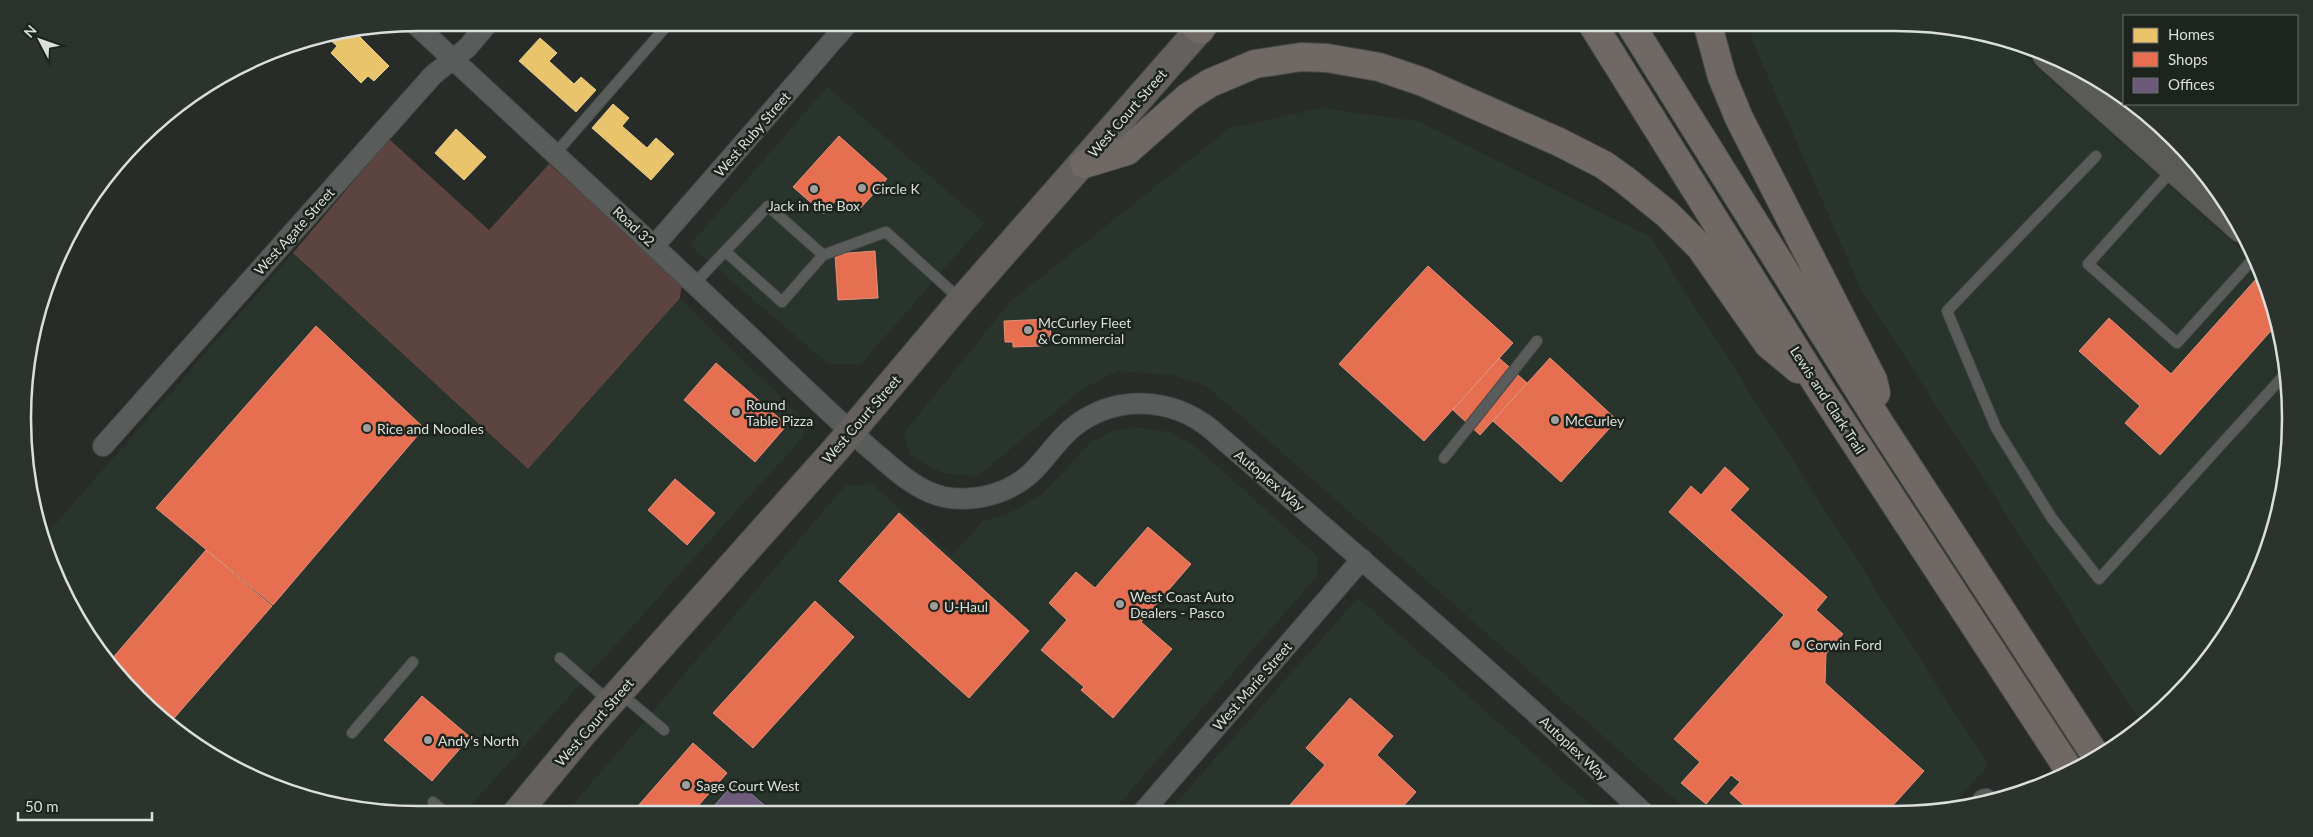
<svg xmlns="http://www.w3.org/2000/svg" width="2313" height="837" viewBox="0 0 2313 837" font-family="Lato,sans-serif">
<rect width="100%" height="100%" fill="#282c29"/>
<path fill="#29342c" d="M1894 22 2004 38 2258 265 2270 291 2287 367 2290 445 2277 521 2237 617 2156 716 2142 725 1860 287 1753 42 1749 23Z
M827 87 984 223 861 364H828L690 245Z
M1321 108 1417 121 1650 237 1988 765 1948 811 1689 812 1207 386 1173 375 1117 371 1081 390 978 476 942 473 910 455 904 433 1011 301 1230 128Z
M293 253 528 469 680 298 807 423 803 437 463 814H418L316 801 243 774 178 733 89 638 53 570 43 538Z
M1133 427 1171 432 1197 448 1317 556V576L1111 813 565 814 845 486 872 484 952 555 983 521 1008 514 1040 496 1093 441 1114 431Z
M1358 598 1599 812 1167 813Z"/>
<path fill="#5c4541" d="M389 139 489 230 549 164 682 282 680 298 528 469 293 253Z"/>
<path fill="#e9c46a" stroke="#e5cc8c" d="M356 33 389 66 374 81 368 76 361 83 331 53 337 46 329 39 331 37Z
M540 38 557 53 549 61 574 84 581 77 596 90 576 112 519 61Z
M613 104 629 118 622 126 647 148 656 138 674 154 651 180 592 128Z
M456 129 486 157 464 180 435 153Z"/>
<path fill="#e76f51" stroke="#e3917a" d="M839 136 887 179 856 213 838 198 824 214 793 187Z
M875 251 878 298 838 300 835 254Z
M1428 266 1513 343 1424 441 1339 364Z
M2257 278 2270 291 2277 324 2160 455 2125 423 2140 406 2079 351 2109 318 2171 374Z
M1050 319 1051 340H1042V346L1013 347V342H1005L1004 321Z
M316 326 424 428 273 605 156 508Z
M1499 358 1527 383 1480 435 1453 410Z
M1550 358 1617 420 1561 482 1493 421Z
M716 363 787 425 755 462 684 400Z
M1725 467 1749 489 1730 510 1827 597 1816 610 1843 634 1826 654 1825 683 1924 771 1888 811 1744 812 1747 808 1730 793 1740 782 1731 775 1706 804 1681 783 1700 762 1674 739 1784 615 1669 512 1691 486 1701 495Z
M675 479 715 513 687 545 648 510Z
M899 513 1029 631 969 698 839 581Z
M1148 527 1191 564 1141 622 1172 649 1113 718 1081 690 1084 687 1041 650 1067 620 1049 603 1076 572 1095 588Z
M206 550 272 606 169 724 110 661Z
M815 601 854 637 753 748 713 713Z
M422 696 470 737 432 781 384 740Z
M1350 698 1393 736 1377 755 1416 792 1398 812 1283 813 1325 765 1306 748Z
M693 743 727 773 691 814H631Z"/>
<path fill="#6d597a" stroke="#8e8197" d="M736 781 770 810 767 814H707Z"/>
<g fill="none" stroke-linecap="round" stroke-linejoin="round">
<defs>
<path id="lane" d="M555 154 670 22
M2096 156 1947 311 1996 428 2051 517 2099 579 2287 372
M2171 168 2166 177 2088 264 2177 343 2254 258
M726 252 782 302 823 255
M694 284 768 206 823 255 886 232 961 300
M1444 458 1537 341
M560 658 610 702
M620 693 664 730
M352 733 413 662
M433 802 447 814"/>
<path id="street" d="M414 23C529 130 645 237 759 345 797 381 835 419 875 453 892 467 908 483 929 492 961 506 1004 497 1030 474 1045 460 1056 442 1071 429 1113 394 1171 396 1212 430 1357 556 1503 680 1643 812
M2172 166 2185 151
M655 245 849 22
M103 446 433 75 467 48 489 22
M1983 800 1986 799
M1142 813 1362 559"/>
<path id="secondary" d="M2047 55 2241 228"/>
<path id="primary" d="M516 814 583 733 837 448 961 301 1206 22"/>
<path id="highway" d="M1192 22 1200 30
M1591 22 1819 387 2071 773
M1629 22 1882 427 2096 756
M1707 22 1722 77 1739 118 1873 380 1876 393
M1084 164 1127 151 1188 97 1210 83 1255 64 1301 57 1327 58 1379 67 1423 82 1559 142 1604 165 1625 180 1667 214 1700 247 1768 344 1798 369"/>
</defs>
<use href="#lane" stroke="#464946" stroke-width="12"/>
<use href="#street" stroke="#464946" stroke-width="22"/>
<use href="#secondary" stroke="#464946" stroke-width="30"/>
<use href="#primary" stroke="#464946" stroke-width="30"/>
<use href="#highway" stroke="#464946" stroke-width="30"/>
<path stroke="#5e625f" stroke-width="3" stroke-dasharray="2.5 4" stroke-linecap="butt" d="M1235 23 1248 28 1254 22"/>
<use href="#lane" stroke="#595c5a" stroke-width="10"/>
<use href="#street" stroke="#595c5a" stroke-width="20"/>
<use href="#secondary" stroke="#5a5a57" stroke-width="28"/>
<use href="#primary" stroke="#64605d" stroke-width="28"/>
<use href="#highway" stroke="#6f6864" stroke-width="28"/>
</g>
<g fill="#9ca09d" stroke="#1d241e" stroke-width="2">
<circle cx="862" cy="188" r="5"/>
<circle cx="814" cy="189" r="5"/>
<circle cx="1028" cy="330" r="5"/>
<circle cx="736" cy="412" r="5"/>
<circle cx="1555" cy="420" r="5"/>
<circle cx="367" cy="428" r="5"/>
<circle cx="1120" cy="604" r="5"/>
<circle cx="934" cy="606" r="5"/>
<circle cx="1796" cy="644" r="5"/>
<circle cx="428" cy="740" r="5"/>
<circle cx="686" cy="785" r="5"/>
</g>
<g text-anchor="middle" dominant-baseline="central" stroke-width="5" stroke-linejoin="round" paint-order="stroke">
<g font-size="14" fill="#dbdfdb" stroke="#1d241e">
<text transform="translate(1127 113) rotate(-49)">West Court Street</text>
<text transform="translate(752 134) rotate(-49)">West Ruby Street</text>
<text transform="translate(634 226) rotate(43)">Road 32</text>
<text transform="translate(294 231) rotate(-48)">West Agate Street</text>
<text transform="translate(1828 400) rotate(57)">Lewis and Clark Trail</text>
<text transform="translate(861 419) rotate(-49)">West Court Street</text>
<text transform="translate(1270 480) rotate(40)">Autoplex Way</text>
<text transform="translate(1252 686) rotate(-49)">West Marie Street</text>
<text transform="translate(594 722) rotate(-49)">West Court Street</text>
<text transform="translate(1574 748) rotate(43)">Autoplex Way</text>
</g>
<g font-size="14" fill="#dbdfdb" stroke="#1d241e" text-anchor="start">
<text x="872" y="188">Circle K</text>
<text x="814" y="205" text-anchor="middle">Jack in the Box</text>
<text x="1038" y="322">McCurley Fleet<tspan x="1038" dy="16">&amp; Commercial</tspan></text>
<text x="746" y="404">Round<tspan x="746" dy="16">Table Pizza</tspan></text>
<text x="1565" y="420">McCurley</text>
<text x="377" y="428">Rice and Noodles</text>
<text x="1130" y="596">West Coast Auto<tspan x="1130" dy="16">Dealers - Pasco</tspan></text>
<text x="944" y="606">U-Haul</text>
<text x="1806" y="644">Corwin Ford</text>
<text x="438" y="740">Andy's North</text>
<text x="696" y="785">Sage Court West</text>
</g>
</g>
<path d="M0 0H2313V837H0ZM418 31H1895A387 387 0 0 1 2282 418V419A387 387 0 0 1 1895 806H418A387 387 0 0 1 31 419V418A387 387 0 0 1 418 31Z" fill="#2c332d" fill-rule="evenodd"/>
<path fill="none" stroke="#dbdfdb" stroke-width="2.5" d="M418 31H1895A387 387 0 0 1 2282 418V419A387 387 0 0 1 1895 806H418A387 387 0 0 1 31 419V418A387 387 0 0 1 418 31Z"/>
<rect x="2123" y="15" width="175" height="90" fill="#1d241e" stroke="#696f6a"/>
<rect x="2133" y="28" width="25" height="15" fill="#e9c46a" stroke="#696f6a"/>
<text x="2168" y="40" font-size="15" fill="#dbdfdb">Homes</text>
<rect x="2133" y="52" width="25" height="15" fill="#e76f51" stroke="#696f6a"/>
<text x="2168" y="65" font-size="15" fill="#dbdfdb">Shops</text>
<rect x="2133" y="78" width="25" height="15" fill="#6d597a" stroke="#696f6a"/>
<text x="2168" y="90" font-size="15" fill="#dbdfdb">Offices</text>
<g transform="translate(40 40) rotate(311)" stroke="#1d241e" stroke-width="4" paint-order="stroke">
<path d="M0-4L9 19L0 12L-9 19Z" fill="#dbdfdb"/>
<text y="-8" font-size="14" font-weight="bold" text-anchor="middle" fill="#dbdfdb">N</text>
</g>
<path d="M18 812v8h134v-8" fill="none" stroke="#dbdfdb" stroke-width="2.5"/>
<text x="25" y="812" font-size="15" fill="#dbdfdb" stroke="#1d241e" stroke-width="4" paint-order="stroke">50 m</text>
</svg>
